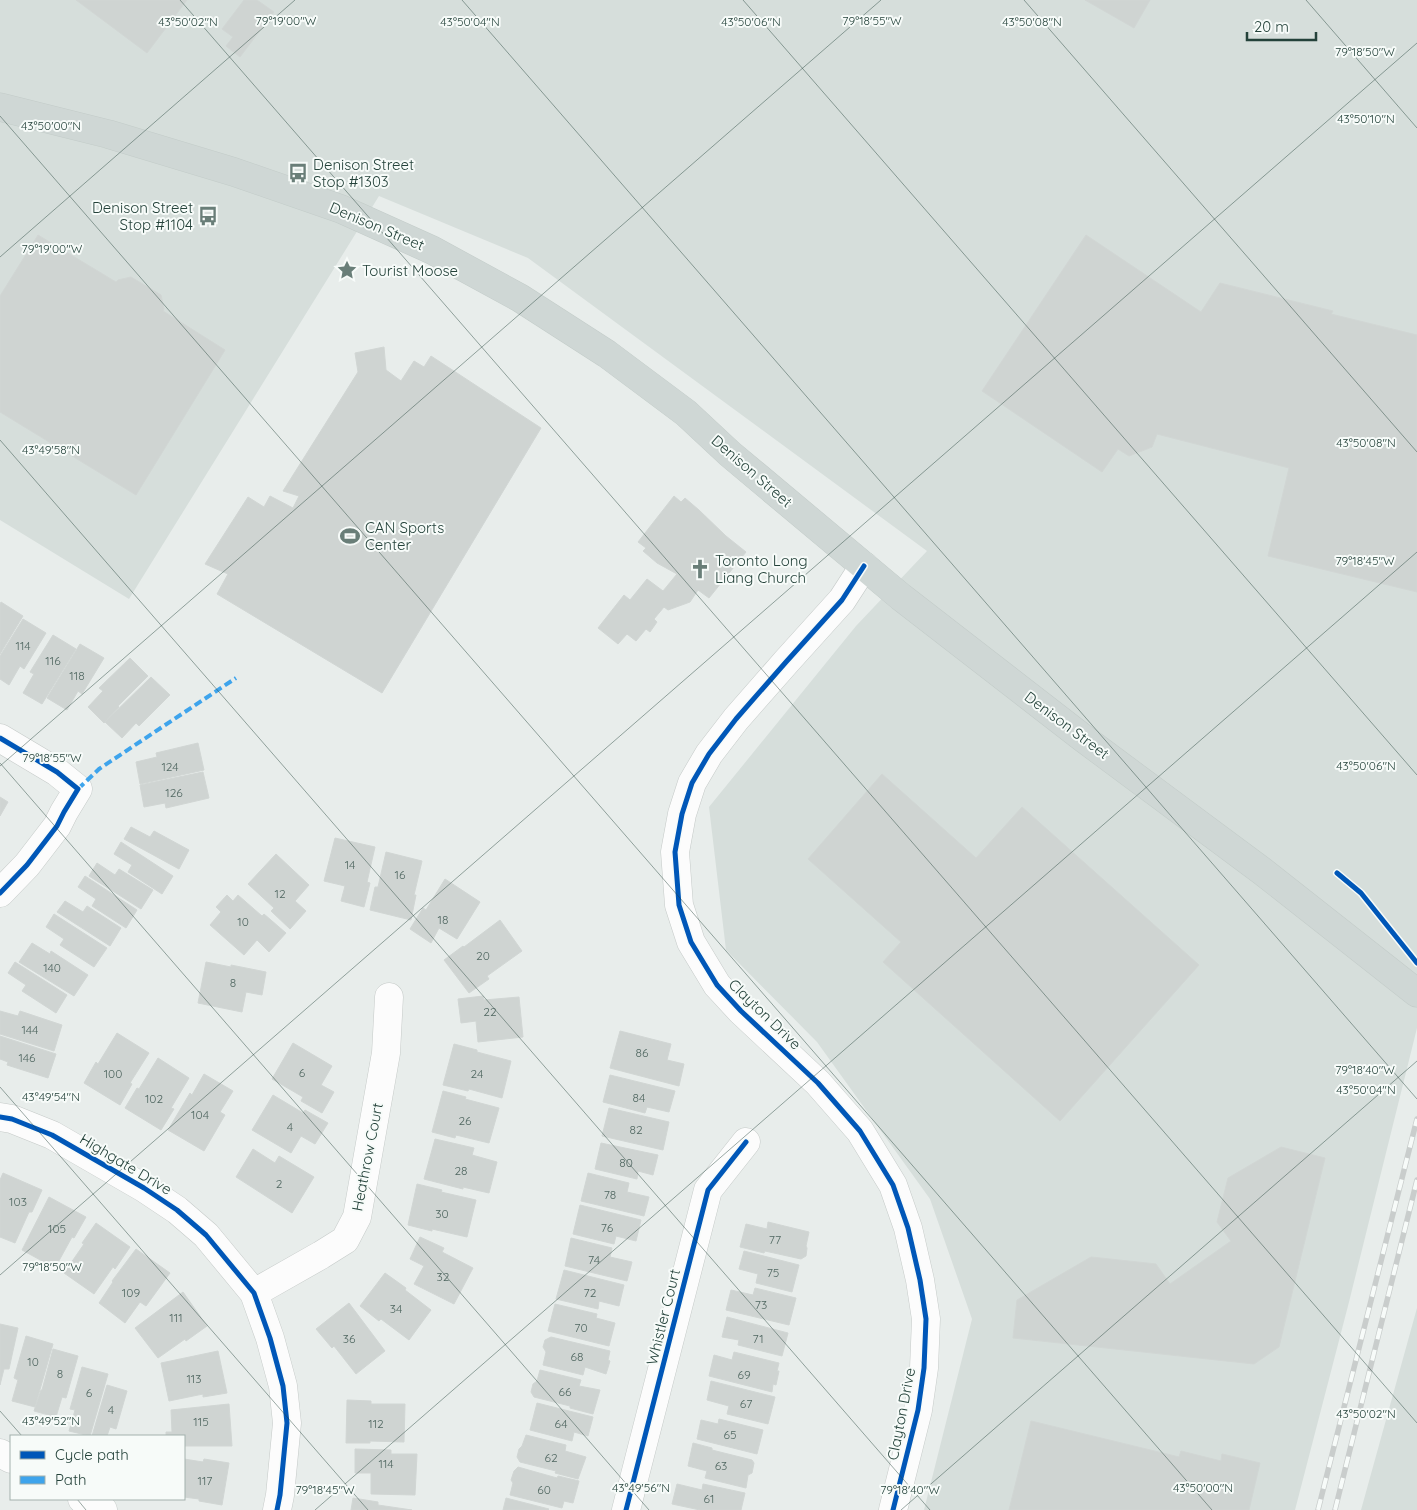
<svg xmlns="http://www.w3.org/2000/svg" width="1417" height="1510" viewBox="0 0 1417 1510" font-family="Quicksand,sans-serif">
<rect width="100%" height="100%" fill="#e8edeb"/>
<path fill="#d6dedb" d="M0 0H1417V1028L1349 1302 1295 1510H924L972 1319 930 1199 817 1042 726 950 709 807 856 626 927 551 528 258 379 196 129 599 0 520Z
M1417 1308V1510H1361Z"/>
<path fill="#cfd4d2" stroke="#d1d6d4" d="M76 0H187L147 53Z
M244 0H257L274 12 240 57 226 46 233 37 222 29Z
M1085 0H1150L1134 28Z
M38 235 116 282 118 280 131 277 161 295 164 309 163 311 225 350 136 495 0 412V296Z
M1086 235 1201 312 1220 283 1333 311 1331 314 1417 335V592L1268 556 1289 468 1157 434 1152 447 1129 456 1118 449 1102 472 982 391Z
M384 347 386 370 401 381 414 361 424 367 431 356 541 428 382 693 217 594 228 574 205 564 248 497 264 507 270 496 293 508 299 496 283 491 358 372 355 353Z
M674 496 681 502 685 498 699 510 726 536 746 552 709 598 698 590 690 602 668 610 664 607 654 619 657 622 650 632 646 629 636 641 627 634 618 644 598 628 624 595 630 600 647 579 663 591 677 574 657 563 643 551 646 548 638 542Z
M1 602 23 616 0 654V604Z
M23 619 46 633 24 669 20 666 9 685 0 679V656Z
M53 635 76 649 42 704 23 693 34 674 30 672Z
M80 644 104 658 82 694 78 691 67 710 47 698Z
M130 658 148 676 118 706 119 707 104 723 88 707 103 691 99 688Z
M151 677 170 695 139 726 136 723 122 738 105 722Z
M198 743 204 770 140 784 136 762 157 757 156 753Z
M203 772 209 798 166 808 165 803 144 807 140 785Z
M882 774 976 858 1022 807 1199 965 1060 1121 883 962 901 942 808 859Z
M0 797 8 802 0 816Z
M131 827 150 837 154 831 189 850 179 869 124 839Z
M335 838 375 847 367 882 370 883 364 907 341 901 345 886 324 881Z
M121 842 173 876 162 894 128 872 132 865 114 854Z
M386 852 422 861 414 895H416L411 920 370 910 375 887H378Z
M276 854 309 885 295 901 306 911 290 929 271 911 274 908 248 884Z
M97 863 115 875 119 869 153 890 141 909 89 876Z
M85 876 137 910 126 928 92 906 96 899 78 887Z
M445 879 480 902 457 939 439 928 431 943 410 929 423 908 426 910Z
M227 895 233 901 238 895 262 916 264 914 286 933 269 952 257 940 244 955 210 925 221 912 216 907Z
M65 901 83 912 87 906 121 928 110 946 57 912Z
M54 914 107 948 94 967 60 945 64 939 46 927Z
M500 920 522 951 487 976 489 979 469 993 444 960 463 946 464 947Z
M32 943 50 954 51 951 88 975 74 996 19 962Z
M15 962 67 995 56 1013 22 991 26 985 8 973Z
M206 962 231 967V965L266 972 262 995 246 992 242 1012 198 1003Z
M483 996 484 1000 519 997 523 1037 478 1042 476 1021 461 1023 458 999Z
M0 1011 18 1016 20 1011 62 1025 54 1051 0 1034Z
M620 1031 671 1044 667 1060 684 1064 679 1086 610 1068Z
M117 1033 149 1053 130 1083 132 1084 120 1105 84 1083 96 1062 98 1064Z
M0 1036 56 1054 48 1078 7 1065 8 1062 0 1059Z
M293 1043 332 1066 321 1085 334 1092 322 1113 301 1101 303 1097 272 1079Z
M454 1044 477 1050V1052L511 1061 502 1098 469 1089 468 1091 443 1085Z
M158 1058 189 1078 171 1108 174 1109 161 1130 125 1108 137 1088 139 1089Z
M204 1074 233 1091 220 1112 225 1115 204 1151 168 1130 190 1093 192 1095Z
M610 1075 675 1091 669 1112 647 1107 645 1113 603 1102Z
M443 1091 466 1097 465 1099 499 1108 489 1143 456 1135 455 1138 432 1132Z
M273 1095 303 1113 305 1110 328 1123 315 1144 301 1136 291 1153 252 1130Z
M609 1108 669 1122 663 1150 602 1136Z
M435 1139 474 1148 472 1155 497 1162 489 1193 463 1187V1189L424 1179Z
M601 1143 658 1155 653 1175 638 1171 637 1179 595 1169Z
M1281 1147 1325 1158 1279 1347 1254 1364 1013 1338 1017 1300 1091 1257 1156 1264 1170 1284 1231 1241 1217 1222 1228 1178Z
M253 1149 275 1163 279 1156 314 1177 292 1213 236 1177Z
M3 1173 42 1190 32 1212H29L15 1243 0 1237V1180Z
M588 1173 629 1183 627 1192 649 1197 644 1216 581 1201Z
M417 1184 442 1190 441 1192 476 1200 467 1237 432 1229V1231L408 1225Z
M49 1197 86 1217 74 1238 72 1237 55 1268 22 1250Z
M580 1205 641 1220 636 1241 616 1236 614 1244 573 1234Z
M768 1222 809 1232 806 1246 807 1248 806 1256 801 1259 765 1251 764 1253 740 1247 746 1224 767 1229Z
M96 1223 130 1247 115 1269 113 1267 94 1294 64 1273 84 1244 82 1243Z
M420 1237 444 1248 442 1252 473 1268 454 1304 414 1284 424 1266 410 1259Z
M571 1238 612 1248 610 1257 632 1262 627 1281 565 1266Z
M136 1249 170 1273 146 1306 140 1302 125 1323 99 1303 113 1282 112 1281Z
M744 1251 799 1265 792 1292 756 1283 758 1274 739 1269Z
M564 1270 624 1285 619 1306 599 1301 598 1309 556 1299Z
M385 1273 406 1288 405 1290 431 1310 409 1340 381 1319 379 1321 360 1306Z
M755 1288 796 1298 789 1325 726 1310 731 1290 753 1295Z
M183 1292 207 1326 186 1341 185 1339 158 1358 135 1328Z
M349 1303 385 1351 356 1374 334 1346 332 1348 316 1329Z
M555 1304 597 1314 596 1318 615 1323 609 1346 548 1331Z
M727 1317 788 1333 782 1356 738 1345 739 1340 722 1337Z
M0 1324 18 1328 9 1369H4L0 1385Z
M26 1336 53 1344 35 1407 12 1401 18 1380 14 1378Z
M551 1337 610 1351 608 1360 610 1361 606 1374 585 1367 583 1375 543 1365 546 1352 543 1347 545 1340Z
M53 1349 78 1356 66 1398 62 1397 56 1417 34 1411 41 1390H42Z
M218 1351 227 1393 203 1397V1394L169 1401 161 1363Z
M734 1352 779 1363 777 1371H779L776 1385 773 1384 772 1392 709 1376 714 1355 732 1360Z
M82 1367 108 1374 90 1436 69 1431 75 1410 70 1409Z
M540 1370 581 1380 579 1386 600 1390 593 1414 570 1408V1406L534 1397 531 1392 533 1384 537 1381Z
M711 1381 775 1397 768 1424 727 1414 729 1406 707 1400Z
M107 1385 127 1391 116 1429 110 1427 107 1436H92Z
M347 1400 371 1401V1404H405L404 1442 370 1441V1443H346Z
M537 1403 593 1417 588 1436 574 1432 572 1441 530 1430Z
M229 1404 232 1446H184V1436H166V1432H172L171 1410Z
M719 1419 763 1430 757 1454 697 1439 701 1420 718 1424Z
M1031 1421 1179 1457 1181 1451 1221 1461 1222 1454 1260 1463 1249 1510H1009Z
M526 1435 566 1445 565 1451 586 1457 578 1479 555 1473 556 1471 520 1462 517 1457 519 1449 522 1446Z
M693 1443 712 1448V1450L752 1460 754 1463 752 1473 748 1475 746 1488 705 1478 707 1471 688 1466Z
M355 1449 391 1450V1454H417L415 1495 371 1494V1473H355Z
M184 1459 203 1462 204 1459 229 1463 222 1505 199 1501V1499L184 1497Z
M518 1467 557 1478 558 1476 579 1481 573 1503 564 1501 562 1508 510 1495 513 1483 511 1480 514 1471Z
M677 1484 702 1490 703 1484 745 1493 741 1510H700L672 1504Z
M353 1498 378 1502V1505L412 1510H351Z
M506 1498 549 1509 548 1510H503Z"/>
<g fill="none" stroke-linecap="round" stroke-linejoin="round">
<defs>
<path id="minor" d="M864 566 842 600 786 662 736 719 709 754 692 783 682 814 675 852 679 905 691 942 717 985 741 1011 818 1083 860 1131 893 1185 908 1228 920 1280 926 1319 924 1368 918 1410 893 1510
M0 738 57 772 78 789 64 812 57 826 27 865 0 893
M0 1117 12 1119 52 1135 144 1188 177 1210 206 1235 254 1293 270 1338 283 1386 287 1423 280 1495 277 1510
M254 1293 321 1255 345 1240 357 1217 386 1053 389 997
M0 1453 11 1459
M82 1499 103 1510
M626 1510 708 1190 746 1142"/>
<path id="major" d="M0 107 108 134 234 172 341 209 432 250 520 298 607 354 686 413 730 454 901 597 1083 738 1262 871 1417 993"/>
</defs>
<use href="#minor" stroke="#c5cac8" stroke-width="29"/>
<use href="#major" stroke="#c3ccc9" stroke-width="29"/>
<use href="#minor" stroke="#fcfcfc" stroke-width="28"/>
<use href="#major" stroke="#cfd7d5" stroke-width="28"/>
<defs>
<path id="rail" d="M1318 1510 1417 1119
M1335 1510 1417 1180"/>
</defs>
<use href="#rail" stroke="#c9cdcc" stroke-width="5.5"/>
<use href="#rail" stroke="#f7fbf9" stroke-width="4" stroke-dasharray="11" stroke-linecap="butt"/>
<path stroke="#3ea4ec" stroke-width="4" stroke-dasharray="8 4" stroke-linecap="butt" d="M78 789 99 769 236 678"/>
<defs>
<path id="cycleway" d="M864 566 842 600 786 662 736 719 709 754 692 783 682 814 675 852 679 905 691 942 717 985 741 1011 818 1083 860 1131 893 1185 908 1228 920 1280 926 1319 924 1368 918 1410 893 1510
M0 738 57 772 78 789 64 812 57 826 27 865 0 893
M1337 873 1361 893 1417 963
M0 1117 12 1119 52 1135 144 1188 177 1210 206 1235 254 1293 270 1338 283 1386 287 1423 280 1495 277 1510
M626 1510 708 1190 746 1142"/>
</defs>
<use href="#cycleway" stroke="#f7fbf9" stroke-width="8"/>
<use href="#cycleway" stroke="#0057b8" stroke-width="5"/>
</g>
<path fill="none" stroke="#24423a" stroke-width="1" stroke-opacity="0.45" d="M180 0 1417 1423M462 0 1417 1099M743 0 1417 775M1024 0 1417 452M1306 0 1417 128M0 116 1212 1510M0 257 295 0M0 440 930 1510M0 763 649 1510M0 766 881 0M0 1087 368 1510M0 1275 1417 43M0 1411 22 1436M77 1499 86 1510M315 1510 1417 552M901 1510 1417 1061"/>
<defs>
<symbol id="bus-bare" viewBox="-9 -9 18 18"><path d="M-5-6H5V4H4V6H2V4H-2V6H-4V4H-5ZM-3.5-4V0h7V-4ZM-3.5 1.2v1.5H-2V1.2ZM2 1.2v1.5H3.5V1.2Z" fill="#697e78" stroke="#f7fbf9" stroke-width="2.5" paint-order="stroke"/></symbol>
<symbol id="sight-bare" viewBox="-9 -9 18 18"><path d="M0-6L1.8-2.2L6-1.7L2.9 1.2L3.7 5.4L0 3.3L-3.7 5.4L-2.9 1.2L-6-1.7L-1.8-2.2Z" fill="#697e78" stroke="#f7fbf9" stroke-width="2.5" paint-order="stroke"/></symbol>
<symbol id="stadium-bare" viewBox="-9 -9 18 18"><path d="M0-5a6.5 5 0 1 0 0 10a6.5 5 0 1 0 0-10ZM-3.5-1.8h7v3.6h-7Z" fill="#697e78" stroke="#f7fbf9" stroke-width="2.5" paint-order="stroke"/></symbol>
<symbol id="church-bare" viewBox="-9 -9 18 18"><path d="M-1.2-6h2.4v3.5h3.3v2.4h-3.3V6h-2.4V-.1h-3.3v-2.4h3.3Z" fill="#697e78" stroke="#f7fbf9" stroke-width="2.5" paint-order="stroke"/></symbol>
</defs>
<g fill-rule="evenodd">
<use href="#bus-bare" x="284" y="159" width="28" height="28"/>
<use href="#bus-bare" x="194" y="202" width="28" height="28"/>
<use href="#sight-bare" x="333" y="256" width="28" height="28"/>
<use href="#stadium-bare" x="336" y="522" width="28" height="28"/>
<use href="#church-bare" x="686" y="555" width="28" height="28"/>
</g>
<g text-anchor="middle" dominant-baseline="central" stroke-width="4" stroke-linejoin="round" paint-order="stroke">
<g font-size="12" fill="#506761">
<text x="23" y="645">114</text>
<text x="53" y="660">116</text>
<text x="77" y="675">118</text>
<text x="170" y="766">124</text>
<text x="174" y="792">126</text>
<text x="350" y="864">14</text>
<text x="400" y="874">16</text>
<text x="280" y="893">12</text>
<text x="443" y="919">18</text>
<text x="243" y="921">10</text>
<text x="483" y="955">20</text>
<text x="52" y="967">140</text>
<text x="233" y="982">8</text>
<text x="490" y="1011">22</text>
<text x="30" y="1029">144</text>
<text x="642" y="1052">86</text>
<text x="27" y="1057">146</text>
<text x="302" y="1072">6</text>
<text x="113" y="1073">100</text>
<text x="477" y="1073">24</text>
<text x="639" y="1097">84</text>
<text x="154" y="1098">102</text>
<text x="200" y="1114">104</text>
<text x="465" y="1120">26</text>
<text x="290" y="1126">4</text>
<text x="636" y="1129">82</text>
<text x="626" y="1162">80</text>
<text x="461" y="1170">28</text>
<text x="279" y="1183">2</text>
<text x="610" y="1194">78</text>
<text x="18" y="1201">103</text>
<text x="442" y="1213">30</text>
<text x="607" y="1227">76</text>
<text x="57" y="1228">105</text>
<text x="775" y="1239">77</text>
<text x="594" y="1259">74</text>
<text x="773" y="1272">75</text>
<text x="443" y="1276">32</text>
<text x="131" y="1292">109</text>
<text x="590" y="1292">72</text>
<text x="761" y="1304">73</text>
<text x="396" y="1308">34</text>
<text x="176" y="1317">111</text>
<text x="581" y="1327">70</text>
<text x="349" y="1338">36</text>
<text x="758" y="1338">71</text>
<text x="577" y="1356">68</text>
<text x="33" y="1361">10</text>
<text x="60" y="1373">8</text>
<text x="744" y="1374">69</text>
<text x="194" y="1378">113</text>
<text x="565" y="1391">66</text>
<text x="89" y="1392">6</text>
<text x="746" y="1403">67</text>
<text x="111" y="1409">4</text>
<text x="201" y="1421">115</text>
<text x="376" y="1423">112</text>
<text x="561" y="1423">64</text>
<text x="730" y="1434">65</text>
<text x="551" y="1457">62</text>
<text x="386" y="1463">114</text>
<text x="721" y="1465">63</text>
<text x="205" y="1480">117</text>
<text x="544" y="1489">60</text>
<text x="709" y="1498">61</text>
</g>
<g font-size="15" fill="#24423a" stroke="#f7fbf9" text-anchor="start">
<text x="313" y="164">Denison Street<tspan x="313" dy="17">Stop #1303</tspan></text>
<text x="193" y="207" text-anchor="end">Denison Street<tspan x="193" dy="17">Stop #1104</tspan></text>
<text x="362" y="270">Tourist Moose</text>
<text x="365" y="527">CAN Sports<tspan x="365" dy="17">Center</tspan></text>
<text x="715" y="560">Toronto Long<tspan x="715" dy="17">Liang Church</tspan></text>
</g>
<g font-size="15" fill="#24423a" stroke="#f7fbf9">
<text transform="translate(377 226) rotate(23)">Denison Street</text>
<text transform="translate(752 471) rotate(41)">Denison Street</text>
<text transform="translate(1067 725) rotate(37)">Denison Street</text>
<text transform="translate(765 1014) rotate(44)">Clayton Drive</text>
<text transform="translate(367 1157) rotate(-79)">Heathrow Court</text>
<text transform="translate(126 1164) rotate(31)">Highgate Drive</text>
<text transform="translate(663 1317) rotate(-76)">Whistler Court</text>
<text transform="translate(901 1414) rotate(-79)">Clayton Drive</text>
</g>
</g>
<g font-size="12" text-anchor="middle" fill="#24423a" stroke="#f7fbf9" stroke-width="4" stroke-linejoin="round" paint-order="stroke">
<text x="286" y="25">79°19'00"W</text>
<text x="872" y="25">79°18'55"W</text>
<text x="188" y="26">43°50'02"N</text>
<text x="751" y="26">43°50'06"N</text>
<text x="470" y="26">43°50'04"N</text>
<text x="1032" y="26">43°50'08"N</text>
<text x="1365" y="56">79°18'50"W</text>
<text x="1366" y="123">43°50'10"N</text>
<text x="51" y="130">43°50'00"N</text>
<text x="52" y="253">79°19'00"W</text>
<text x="1366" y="447">43°50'08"N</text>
<text x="51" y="454">43°49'58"N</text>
<text x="1365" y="565">79°18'45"W</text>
<text x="52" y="762">79°18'55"W</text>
<text x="1366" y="770">43°50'06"N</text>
<text x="1365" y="1074">79°18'40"W</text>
<text x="1366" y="1094">43°50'04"N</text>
<text x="51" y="1101">43°49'54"N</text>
<text x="52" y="1271">79°18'50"W</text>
<text x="1366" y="1418">43°50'02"N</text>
<text x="51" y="1425">43°49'52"N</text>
<text x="641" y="1492">43°49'56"N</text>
<text x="1203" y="1492">43°50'00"N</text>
<text x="325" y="1494">79°18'45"W</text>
<text x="910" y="1494">79°18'40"W</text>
</g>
<rect x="10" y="1435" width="175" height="65" fill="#f7fbf9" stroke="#a3b1ad"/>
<rect x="20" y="1451" width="25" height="8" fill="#0057b8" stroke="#a3b1ad"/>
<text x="55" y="1460" font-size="15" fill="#24423a">Cycle path</text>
<rect x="20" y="1476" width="25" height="8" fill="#3ea4ec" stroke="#a3b1ad"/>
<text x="55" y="1485" font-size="15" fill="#24423a">Path</text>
<path d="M1247 32v8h69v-8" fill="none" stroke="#24423a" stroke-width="2.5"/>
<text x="1254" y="32" font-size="15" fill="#24423a" stroke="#f7fbf9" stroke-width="4" paint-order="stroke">20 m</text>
</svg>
